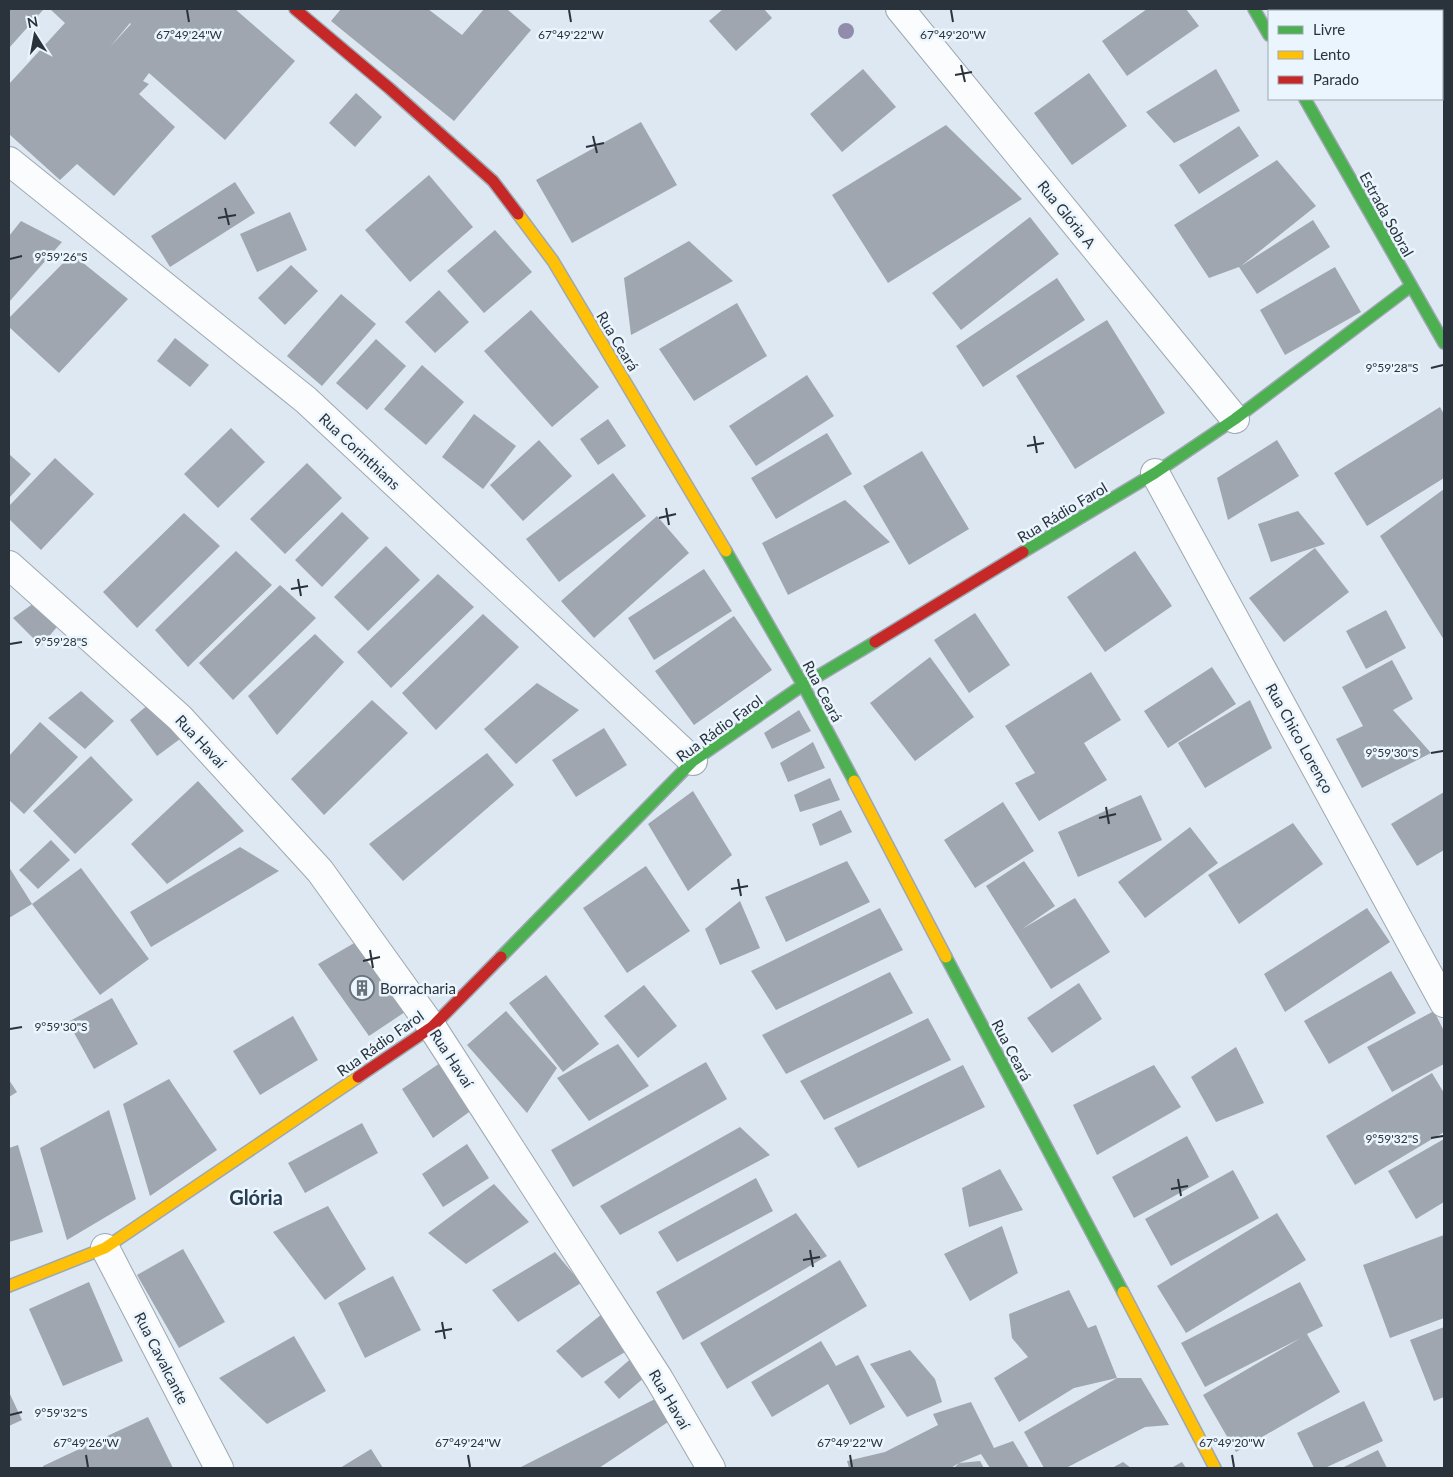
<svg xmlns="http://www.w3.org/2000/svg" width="1453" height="1477" viewBox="0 0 1453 1477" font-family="Lato,sans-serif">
<rect width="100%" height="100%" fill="#dde8f3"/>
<path fill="#9fa6b0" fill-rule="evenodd" d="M9 9 43 10 9 48Z
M50 9H235L295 61 225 140 149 73 143 81 149 84 139 94 175 127 114 196 77 164 60 180 9 134V84L65 23ZM130 23 131 24 110 47Z
M341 9H428L462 35 484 9H507L531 30 454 121 331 21Z
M723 9H764L772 18 736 51 709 21Z
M1147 9H1186L1199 26 1127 76 1102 41Z
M1328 9H1408L1410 11H1329Z
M863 69 896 107 842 152 810 114Z
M1216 69 1240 111 1174 143 1146 112Z
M1089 73 1127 126 1072 165 1034 113Z
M356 93 382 117 355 147 329 123Z
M641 122 677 185 572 243 536 180Z
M946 125 1022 199 888 283 832 195Z
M1239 126 1259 156 1199 194 1179 165Z
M1277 160 1316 206 1241 266 1313 220 1330 247 1257 294 1239 267 1209 278 1174 225Z
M429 175 473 227 410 282 365 230Z
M235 182 255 213 170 267 151 236Z
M290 212 307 250 257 272 240 234Z
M1030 217 1059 254 961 330 932 293Z
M21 221 62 242 9 302V236Z
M495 230 532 272 484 313 447 271Z
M689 241 733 281 631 335 624 278Z
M72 254 128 299 59 373 9 327V318Z
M291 265 318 291 285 325 258 298Z
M1335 267 1361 312 1285 355 1260 310Z
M1057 278 1085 320 983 387 956 346Z
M439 290 469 322 435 353 405 322Z
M341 294 376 324 322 386 287 356Z
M737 303 767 356 694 401 659 349Z
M531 310 599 387 552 427 484 351Z
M1107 320 1165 413 1075 469 1016 376Z
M175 338 209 365 190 387 157 361Z
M376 339 406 366 367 410 336 383Z
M422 365 464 402 426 445 384 409Z
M807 375 834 416 756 466 729 426Z
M1440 407 1444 414V478L1367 526 1334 473Z
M474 414 516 446 483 489 442 457Z
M608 419 626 446 598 465 580 439Z
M231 428 265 462 218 508 184 474Z
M827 433 852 474 776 519 751 478Z
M539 440 572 476 523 521 490 485Z
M1277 440 1299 476 1228 520 1217 478Z
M922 451 969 529 909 565 863 486Z
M9 454 31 474 9 498Z
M55 458 94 494 41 550 9 519V506Z
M307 463 342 498 285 554 250 519Z
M613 473 646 516 559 582 526 539Z
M1444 489V640L1380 536Z
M845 500 890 542 788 595 762 543Z
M1298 511 1325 544 1271 562 1258 524Z
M342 512 369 538 322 587 295 560Z
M184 513 220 546 137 628 103 592Z
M657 516 689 553 594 638 561 601Z
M386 546 420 580 368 631 334 597Z
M1315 548 1349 592 1284 642 1249 598Z
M236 551 272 585 188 667 155 630Z
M1135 551 1172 606 1105 652 1067 597Z
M704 569 732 611 654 660 628 618Z
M438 574 474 607 391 688 357 652Z
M280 585 316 618 233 700 199 663Z
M34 603 61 622 41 646 13 618Z
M1386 610 1406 648 1366 669 1346 631Z
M975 613 1010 665 969 693 934 640Z
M483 614 519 647 436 730 402 693Z
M734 616 772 670 694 725 655 671Z
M315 634 344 662 277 735 248 696Z
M930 657 974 717 915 761 870 703Z
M1392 660 1413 699 1393 710 1431 753 1362 788 1336 739 1363 726 1342 687Z
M1212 667 1236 704 1168 748 1144 711Z
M1091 672 1121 720 1084 743 1107 780 1039 821 1015 783 1035 773 1005 726Z
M537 683 579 710 516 764 484 729Z
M81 691 114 721 85 749 48 718Z
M372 700 408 733 324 815 291 779Z
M1250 700 1272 748 1205 788 1178 743Z
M149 704 180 739 157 756 130 720Z
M799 710 811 731 772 749 764 733Z
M40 722 78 757 24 814 9 800V756Z
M604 728 627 765 576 797 552 760Z
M813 742 825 768 788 782 780 763Z
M487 753 514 785 403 881 369 844Z
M91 756 133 800 75 854 33 811Z
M830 778 840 800 800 812 794 795Z
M198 781 244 831 167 884 131 844Z
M693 791 732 855 688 891 648 824Z
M1444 792V850L1417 866 1391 824Z
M1141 795 1162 840 1078 877 1058 832Z
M1003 802 1034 851 975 888 944 840Z
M841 810 852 832 820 846 812 824Z
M1293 823 1323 864 1239 924 1208 875Z
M1190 827 1218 863 1145 918 1118 882Z
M51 840 70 860 38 889 19 870Z
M240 847 279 871 151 947 130 912Z
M847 861 870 902 786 942 765 897Z
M1024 861 1055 906 1022 929 1075 898 1110 952 1051 989 986 886Z
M646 866 690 931 627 973 583 908Z
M9 867 32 904 81 868 149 959 100 995 32 904 9 918Z
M740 901 760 948 720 965 705 929Z
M880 908 903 950 776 1010 751 971Z
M1367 908 1390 942 1285 1012 1264 974Z
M356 942 405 1012 369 1036 318 964Z
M1391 971 1416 1013 1329 1064 1304 1021Z
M890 972 913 1013 786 1074 762 1035Z
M546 975 599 1044 563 1072 509 1003Z
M1079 983 1102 1019 1052 1053 1027 1018Z
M644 985 677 1026 638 1058 604 1016Z
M112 998 138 1044 94 1069 68 1022Z
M506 1011 557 1068 527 1113 467 1045Z
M1434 1011 1444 1031V1064L1392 1092 1367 1047Z
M293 1016 318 1060 260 1095 233 1051Z
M928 1018 951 1060 824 1120 800 1081Z
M618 1044 649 1086 589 1121 557 1078Z
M1236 1047 1264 1103 1216 1122 1191 1077Z
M443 1061 472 1110 433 1138 402 1089Z
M706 1062 727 1099 573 1187 551 1150Z
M963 1065 985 1107 858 1168 834 1128Z
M1154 1065 1181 1107 1097 1155 1073 1105Z
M1432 1073 1444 1093V1132L1355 1185 1326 1136Z
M169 1079 217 1150 150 1196 123 1104Z
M9 1080 17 1092 9 1097Z
M109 1110 136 1199 67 1240 40 1148Z
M362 1123 378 1153 305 1193 288 1163Z
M740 1127 770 1155 620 1235 600 1206Z
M1187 1136 1209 1177 1134 1218 1112 1177Z
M1444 1139V1202L1416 1219 1388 1171Z
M467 1144 489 1178 443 1207 422 1174Z
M18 1145 43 1232 9 1242V1148Z
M1000 1169 1023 1210 969 1227 962 1188Z
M1233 1170 1259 1218 1171 1266 1145 1219Z
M756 1178 773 1211 677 1262 658 1232Z
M494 1184 529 1222 466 1264 428 1233Z
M328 1206 366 1269 325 1300 273 1232Z
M796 1213 827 1256 683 1340 656 1292Z
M1277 1213 1306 1260 1186 1333 1157 1286Z
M1002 1226 1018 1273 970 1301 944 1254Z
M1444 1235V1318L1390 1338 1363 1265Z
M183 1249 225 1322 179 1348 137 1275Z
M555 1252 581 1283 518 1322 492 1290Z
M840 1260 867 1306 727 1389 700 1343Z
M393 1276 421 1330 365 1358 338 1303Z
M89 1282 123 1361 63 1386 29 1309Z
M1300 1282 1323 1326 1307 1334 1340 1392 1236 1452 1203 1395 1301 1338 1205 1387 1181 1343Z
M1069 1290 1088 1328 1096 1325 1117 1378 1074 1388 1019 1422 994 1378 1028 1357 1012 1338 1009 1314Z
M602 1314 625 1352 582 1378 556 1351Z
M1444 1327V1397L1434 1401 1410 1340Z
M294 1336 326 1391 267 1424 219 1378Z
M821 1341 836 1366 858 1355 885 1407 850 1425 828 1384 772 1417 751 1382Z
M910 1350 935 1379 942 1402 907 1417 870 1364Z
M634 1356 645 1377 619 1399 604 1382Z
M1117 1378H1141L1169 1425 1145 1427 1066 1468H1044L1024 1432Z
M9 1392 22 1420 9 1426Z
M655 1399 668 1422 599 1468H519Z
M1364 1401 1383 1441 1325 1468H1314L1297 1433Z
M971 1402 994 1448 1013 1441 1029 1468H990L981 1454 959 1463 980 1461 984 1468H954L959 1463 951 1468H849L847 1461 885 1452 938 1425 933 1414Z
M148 1417 173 1468H43V1466Z
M371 1449 383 1468H340Z
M1378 1450 1387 1468H1342Z
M1123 1462 1131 1468H1112Z
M1182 1462 1186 1468H1171Z"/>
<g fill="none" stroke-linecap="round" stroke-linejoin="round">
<defs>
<path id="street" d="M900 9 1235 419
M9 161 306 400 693 761
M1155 473 1444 1003
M9 565 180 718 320 871 432 1027 659 1379 711 1468
M105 1248 219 1468"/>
<path id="fast" d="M1254 9 1269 35
M1305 99 1444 343
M726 551 803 685 854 781
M1023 552 1155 473 1235 419 1411 286
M501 957 693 761 803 685 875 642
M946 957 1123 1292"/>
<path id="slow" d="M518 214 553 261 726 551
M854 781 946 957
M9 1286 105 1248 358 1077
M1123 1292 1215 1468"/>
<path id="jam" d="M295 9 389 88 493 181 518 214
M875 642 1023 552
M358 1077 432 1027 501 957"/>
</defs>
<use href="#street" stroke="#9ea8b0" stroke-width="30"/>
<use href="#fast" stroke="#9ea8b0" stroke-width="14"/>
<use href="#slow" stroke="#9ea8b0" stroke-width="14"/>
<use href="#jam" stroke="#9ea8b0" stroke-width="14"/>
<use href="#street" stroke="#fafcfd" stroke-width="28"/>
<use href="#fast" stroke="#4caf50" stroke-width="11"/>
<use href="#slow" stroke="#ffc107" stroke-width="11"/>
<use href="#jam" stroke="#c62828" stroke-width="11"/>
</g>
<circle fill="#918cac" cx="846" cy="31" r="8"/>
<path fill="none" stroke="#2a333c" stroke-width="2" d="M187 10 189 22M569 10 571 22M951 10 953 22M961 65 965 82M955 75 972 72M593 136 597 153M586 147 604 143M225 208 229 225M218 218 236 215M10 259 22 256M1431 368 1443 365M1034 436 1037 453M1027 446 1044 443M666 508 669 525M659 518 676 514M298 579 301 596M291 589 308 586M10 644 22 642M1431 753 1443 751M1106 807 1109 824M1099 818 1116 814M738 879 741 896M731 889 748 886M370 950 373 968M363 961 380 957M10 1029 22 1027M1431 1138 1443 1136M1178 1179 1181 1196M1171 1189 1188 1186M810 1250 813 1267M803 1260 820 1257M442 1322 445 1339M435 1332 452 1329M10 1415 22 1412M86 1455 88 1467M468 1455 470 1467M850 1455 852 1467M1232 1455 1234 1467"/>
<defs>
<symbol id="building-ring" viewBox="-11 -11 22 22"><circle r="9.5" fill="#ebf5fe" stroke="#69727c" stroke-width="1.5"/><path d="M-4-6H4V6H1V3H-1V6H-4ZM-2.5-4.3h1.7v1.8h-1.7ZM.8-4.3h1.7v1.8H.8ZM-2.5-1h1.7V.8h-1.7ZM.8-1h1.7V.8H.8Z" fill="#69727c"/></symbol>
</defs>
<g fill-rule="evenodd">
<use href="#building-ring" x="348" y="974" width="28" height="28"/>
</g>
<g text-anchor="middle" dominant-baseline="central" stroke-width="5" stroke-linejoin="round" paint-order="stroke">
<g font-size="15" fill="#2a333c" stroke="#ebf5fe">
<text transform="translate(1067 214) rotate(51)">Rua Glória A</text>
<text transform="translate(1387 214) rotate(61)">Estrada Sobral</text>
<text transform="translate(618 341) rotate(59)">Rua Ceará</text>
<text transform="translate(360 451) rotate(43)">Rua Corinthians</text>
<text transform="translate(1062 512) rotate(-31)">Rua Rádio Farol</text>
<text transform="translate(823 691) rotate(62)">Rua Ceará</text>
<text transform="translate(719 728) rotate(-36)">Rua Rádio Farol</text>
<text transform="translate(1300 738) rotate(61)">Rua Chico Lorenço</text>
<text transform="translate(201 741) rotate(47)">Rua Havaí</text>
<text transform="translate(380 1043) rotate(-35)">Rua Rádio Farol</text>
<text transform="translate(1012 1050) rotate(62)">Rua Ceará</text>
<text transform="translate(452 1058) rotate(57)">Rua Havaí</text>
<text transform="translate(162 1358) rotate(63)">Rua Cavalcante</text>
<text transform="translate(670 1399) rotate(60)">Rua Havaí</text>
</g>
<g font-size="15" fill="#2a333c" stroke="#ebf5fe" text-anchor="start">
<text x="380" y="988">Borracharia</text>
</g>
<g font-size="20" font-weight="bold" fill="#293d50" stroke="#ebf5fe">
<text x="256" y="1197">Glória</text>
</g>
</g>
<g font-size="12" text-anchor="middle" fill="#2a333c" stroke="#ebf5fe" stroke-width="5" stroke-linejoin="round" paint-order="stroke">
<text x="189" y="39">67°49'24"W</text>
<text x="571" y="39">67°49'22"W</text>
<text x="953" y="39">67°49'20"W</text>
<text x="61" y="261">9°59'26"S</text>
<text x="1392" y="372">9°59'28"S</text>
<text x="61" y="646">9°59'28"S</text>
<text x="1392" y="757">9°59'30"S</text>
<text x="61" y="1031">9°59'30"S</text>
<text x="1392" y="1143">9°59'32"S</text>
<text x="61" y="1417">9°59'32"S</text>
<text x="86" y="1447">67°49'26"W</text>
<text x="468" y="1447">67°49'24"W</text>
<text x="850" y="1447">67°49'22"W</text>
<text x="1232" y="1447">67°49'20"W</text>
</g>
<rect width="1453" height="1477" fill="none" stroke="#2a333c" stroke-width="20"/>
<rect x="1268" y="10" width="175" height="90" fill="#ebf5fe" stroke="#9ea7b0"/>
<rect x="1278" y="26" width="25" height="8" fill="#4caf50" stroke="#9ea7b0"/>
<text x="1313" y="35" font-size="15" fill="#2a333c">Livre</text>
<rect x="1278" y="51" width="25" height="8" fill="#ffc107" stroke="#9ea7b0"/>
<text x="1313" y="60" font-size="15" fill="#2a333c">Lento</text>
<rect x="1278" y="76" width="25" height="8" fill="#c62828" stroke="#9ea7b0"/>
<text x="1313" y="85" font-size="15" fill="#2a333c">Parado</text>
<g transform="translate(35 35) rotate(349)" stroke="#ebf5fe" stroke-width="4" paint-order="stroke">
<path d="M0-4L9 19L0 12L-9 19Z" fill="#2a333c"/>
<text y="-8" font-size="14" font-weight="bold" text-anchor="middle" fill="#2a333c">N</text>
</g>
</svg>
